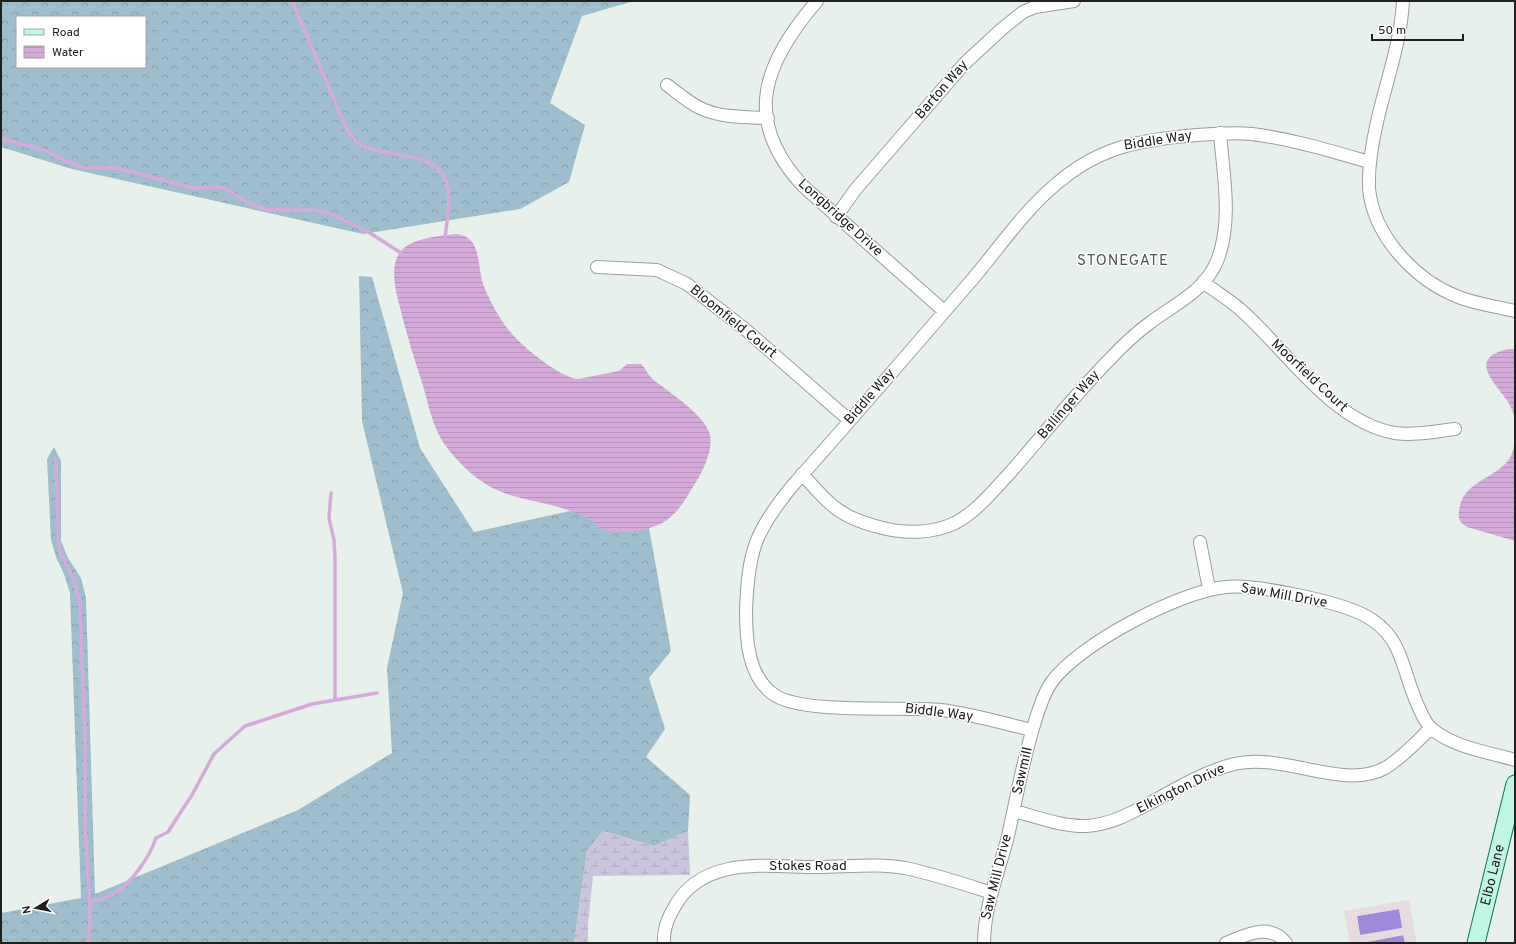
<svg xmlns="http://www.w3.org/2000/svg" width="1516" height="944" viewBox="0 0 1516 944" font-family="Overpass,sans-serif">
<defs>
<pattern id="forest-crowns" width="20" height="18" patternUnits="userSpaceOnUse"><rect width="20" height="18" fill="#9ebdcd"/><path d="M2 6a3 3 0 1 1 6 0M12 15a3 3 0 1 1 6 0" fill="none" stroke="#88a2b0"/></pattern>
<pattern id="wetland-marsh" width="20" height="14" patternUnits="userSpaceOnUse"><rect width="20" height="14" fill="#cac5dd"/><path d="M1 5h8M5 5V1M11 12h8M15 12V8" fill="none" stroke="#ada9bd"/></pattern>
<pattern id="water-rules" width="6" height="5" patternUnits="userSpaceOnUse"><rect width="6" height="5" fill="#d5aadb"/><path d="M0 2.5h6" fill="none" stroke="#b792bc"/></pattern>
</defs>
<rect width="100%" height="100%" fill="#e7f0ea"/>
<path fill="url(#forest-crowns)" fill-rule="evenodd" d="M1 1H634L582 16 550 103 585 125 569 182 520 209 363 234 72 169 1 147ZM17 17H145V67H17Z
M359 276 372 277 420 448 474 532 570 511 649 528 671 651 649 678 665 729 646 757 690 795 688 831 654 846 603 831 587 851 574 943H1V913L81 898 70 593 64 574 56 557 51 540 47 459 54 447 61 461V541L68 558 81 578 86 598 95 894 298 810 392 753 387 668 403 593 362 421Z"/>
<path fill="url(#wetland-marsh)" d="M603 831 654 846 688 831 690 875 593 876 588 924V943H574L587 851Z"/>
<path fill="#9f8ada" d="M1399 909 1403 928 1360 936 1357 916Z
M1404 935 1405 943H1361Z"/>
<path fill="#e6dbdf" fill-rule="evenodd" d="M1409 900 1417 943H1405L1403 935 1361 943H1350L1344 911ZM1399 909 1402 928 1360 935 1357 916Z"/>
<path fill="url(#water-rules)" d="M457 234C464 235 470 238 474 245 480 257 479 272 483 284 489 299 497 315 507 328 519 344 558 377 578 379L619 371 627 364H641C646 369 649 377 655 381 671 394 701 412 709 432 715 446 703 471 696 482 683 503 674 522 649 528 636 532 616 535 603 529 597 527 592 520 586 517 579 513 570 511 562 508 546 503 530 501 513 496 487 489 465 471 448 449 434 432 429 407 423 386 414 358 405 329 398 300 384 244 409 239 457 234Z
M1508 349H1515V419C1513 412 1511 406 1506 399 1493 381 1468 358 1508 349Z
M1515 442V541L1467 527C1460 523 1458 519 1459 512 1461 483 1491 480 1507 462 1512 457 1513 449 1515 442Z"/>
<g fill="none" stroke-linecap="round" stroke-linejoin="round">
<path stroke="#d5aadb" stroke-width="3.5" d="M292 1 348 132C352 136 356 142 361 145 393 162 447 145 449 197 449 211 446 226 445 240
M1 139 47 151 65 161 85 168 112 167 194 188 215 187 224 188 250 204 268 210H312L329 213 370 233 404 255
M56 459 59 551 73 577 80 603 85 739V828L90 903V928L87 943
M331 493 329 518 334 540 335 558V700
M90 902C98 900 106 898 113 894 131 885 150 856 156 838L168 832 173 824 192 795 214 754 245 726 312 704 377 693"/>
<defs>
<path id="street" d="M817 1C764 63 741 119 803 186L944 311
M1403 1C1401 42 1386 82 1377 122 1372 144 1368 166 1369 188 1373 235 1414 279 1456 296 1474 304 1496 306 1515 311
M667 85C678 93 688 102 700 108 721 118 745 117 768 118
M836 217 855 190 965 63 1003 28 1023 12 1035 7 1074 1
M597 267 657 270 687 284 746 330 849 420
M1203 282C1216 292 1230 300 1242 311 1287 351 1332 422 1395 433 1415 436 1436 431 1455 429
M802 474C812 485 822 497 833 506 846 517 863 523 879 527 903 534 932 534 955 523 976 512 992 492 1008 475 1042 437 1074 395 1111 358 1123 345 1136 333 1151 322 1175 304 1205 291 1217 261 1233 222 1223 173 1220 133
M1200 542 1209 589
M1032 730C1002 723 972 714 941 710 902 706 801 715 773 694 748 676 746 640 746 611 748 551 755 531 793 485 853 418 912 349 971 281 999 248 1023 212 1055 185 1096 149 1134 141 1186 136 1208 134 1230 132 1252 134 1292 139 1331 151 1369 162
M1014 811C1037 817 1063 827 1087 826 1112 824 1131 813 1152 802 1177 788 1206 771 1234 764 1283 752 1343 791 1385 768 1402 758 1417 741 1431 728
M664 943C663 929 668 918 675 906 704 855 768 867 817 867 846 867 877 863 905 868 934 874 964 884 992 893
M984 943C984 908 998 874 1007 840 1016 802 1022 763 1034 725 1038 711 1043 695 1051 683 1077 645 1180 591 1226 587 1256 584 1334 601 1362 614 1405 635 1401 671 1419 708 1422 715 1427 725 1432 729 1455 748 1488 752 1515 760
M1226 943C1246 935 1270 922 1286 943"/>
<g id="secondary">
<path id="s1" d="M1476 943 1515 784"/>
</g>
</defs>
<use href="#street" stroke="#9d9d9d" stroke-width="14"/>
<use href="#secondary" stroke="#0b7359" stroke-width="19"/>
<use href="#street" stroke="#fff" stroke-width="12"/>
<use href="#secondary" stroke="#bff6e5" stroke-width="17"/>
</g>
<g text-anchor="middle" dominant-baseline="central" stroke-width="3" stroke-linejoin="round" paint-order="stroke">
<g font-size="14" fill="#202020" stroke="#fff">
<text transform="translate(942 90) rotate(-49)">Barton Way</text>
<text transform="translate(1158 141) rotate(-9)">Biddle Way</text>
<text transform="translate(840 218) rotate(42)">Longbridge Drive</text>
<text transform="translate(733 322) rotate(39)">Bloomfield Court</text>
<text transform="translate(1309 376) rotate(43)">Moorfield Court</text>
<text transform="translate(870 397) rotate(-49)">Biddle Way</text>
<text transform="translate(1069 405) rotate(-49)">Ballinger Way</text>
<text transform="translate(1284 596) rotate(10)">Saw Mill Drive</text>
<text transform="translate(939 713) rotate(7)">Biddle Way</text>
<text transform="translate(1023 771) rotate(-77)">Sawmill</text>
<text transform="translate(1181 789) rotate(-26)">Elkington Drive</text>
<text x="808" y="866">Stokes Road</text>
<text stroke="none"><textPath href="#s1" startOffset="70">Elbo Lane</textPath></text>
<text transform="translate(997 877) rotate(-76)">Saw Mill Drive</text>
</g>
<g font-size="15" letter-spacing="1" fill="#535353" stroke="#fff">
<text x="1123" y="261">STONEGATE</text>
</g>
</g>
<rect width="1516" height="944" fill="none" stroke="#202020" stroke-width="4"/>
<rect x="16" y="16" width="130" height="52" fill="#ffffff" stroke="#a6a6a6"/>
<rect x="24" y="29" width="20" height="6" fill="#bff6e5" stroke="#a6a6a6"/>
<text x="52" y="36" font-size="12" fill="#202020">Road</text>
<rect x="24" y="46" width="20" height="12" fill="url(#water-rules)" stroke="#a6a6a6"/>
<text x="52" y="56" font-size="12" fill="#202020">Water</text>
<g transform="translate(36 908) rotate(260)" stroke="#ffffff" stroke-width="3" paint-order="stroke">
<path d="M0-3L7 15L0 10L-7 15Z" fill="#202020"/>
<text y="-6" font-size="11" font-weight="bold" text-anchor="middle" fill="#202020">N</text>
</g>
<path d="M1372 34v6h91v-6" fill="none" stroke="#202020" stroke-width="2"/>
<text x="1378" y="34" font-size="12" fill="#202020" stroke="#ffffff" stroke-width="3" paint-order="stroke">50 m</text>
</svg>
